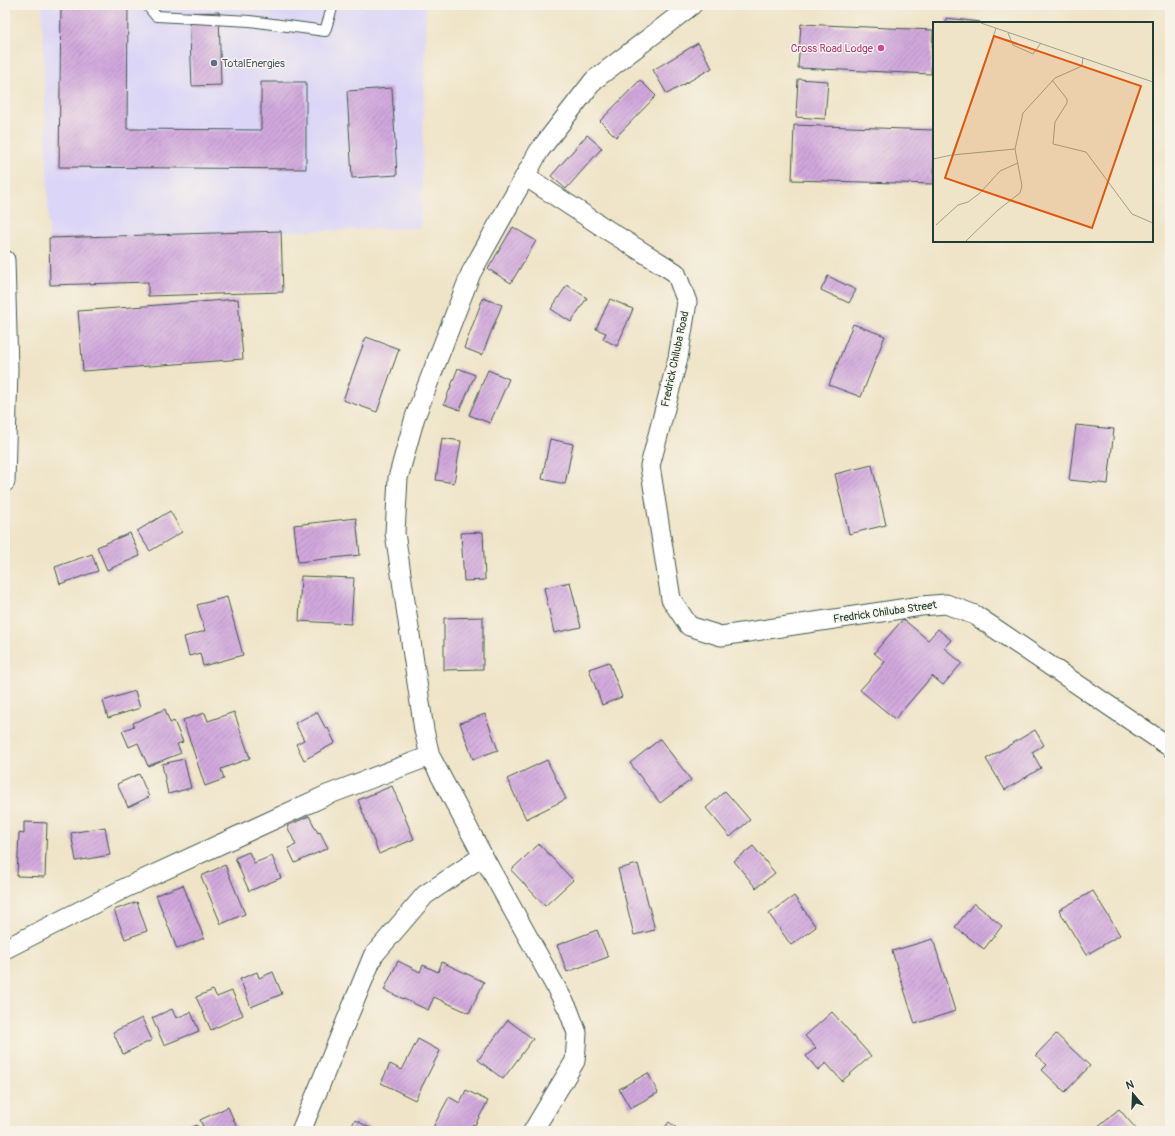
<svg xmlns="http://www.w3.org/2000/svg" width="1175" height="1136" viewBox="0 0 1175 1136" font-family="Pangolin,sans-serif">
<defs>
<pattern id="building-hatch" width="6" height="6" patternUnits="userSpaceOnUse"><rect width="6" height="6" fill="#d1a8dd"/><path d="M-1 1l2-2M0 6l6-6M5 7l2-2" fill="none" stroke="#a98ab4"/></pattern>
</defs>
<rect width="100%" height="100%" fill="#f7f3e8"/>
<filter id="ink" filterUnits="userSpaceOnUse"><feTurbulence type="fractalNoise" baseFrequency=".025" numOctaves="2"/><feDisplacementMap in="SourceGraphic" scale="8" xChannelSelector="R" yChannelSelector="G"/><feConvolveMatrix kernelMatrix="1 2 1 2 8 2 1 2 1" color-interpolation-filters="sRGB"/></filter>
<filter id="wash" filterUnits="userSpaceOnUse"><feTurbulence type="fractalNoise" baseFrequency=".012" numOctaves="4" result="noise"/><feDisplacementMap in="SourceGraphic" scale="16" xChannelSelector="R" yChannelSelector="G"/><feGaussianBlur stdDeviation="0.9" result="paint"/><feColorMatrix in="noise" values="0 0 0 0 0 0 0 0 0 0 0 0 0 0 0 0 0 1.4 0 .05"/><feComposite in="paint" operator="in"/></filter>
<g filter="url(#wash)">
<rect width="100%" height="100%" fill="#efe4c7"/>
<path fill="#dbd6f7" d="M42 5H426L421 228 49 238Z"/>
<g id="blocks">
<path fill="url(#building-hatch)" d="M61 5H128L127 129 261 130V82H306V169L59 167Z
M219 12 221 85 192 86 189 13Z
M946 18 980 22V23H946Z
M801 24 933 30 931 74 798 68Z
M698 43 712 68 667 94 653 70Z
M798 79 828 81 825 119 796 117Z
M640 80 656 96 616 137 600 121Z
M392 88 397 175 352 178 347 91Z
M794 125 934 130V184L792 180Z
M587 135 602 148 566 189 551 176Z
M513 227 536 241 511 283 488 269Z
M281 231 283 292 148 296V282L50 285 49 238Z
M828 276 856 290 849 303 821 290Z
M567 285 587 298 571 322 551 309Z
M483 298 502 305 482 355 464 348Z
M238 299 243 359 83 371 78 311Z
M610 299 633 309 617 346 603 339 606 333 596 329Z
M853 324 885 336 861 397 829 385Z
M366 337 399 349 377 412 343 400Z
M458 368 475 375 460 410 444 404Z
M488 370 509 379 490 423 469 415Z
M1076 425 1114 429 1108 484 1069 480Z
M442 438 461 441 454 483 436 480Z
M550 439 573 444 565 484 542 479Z
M872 465 886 525 849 534 835 474Z
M170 511 182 532 150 551 137 531Z
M356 518 360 555 298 562 294 525Z
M483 532 485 580 464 581 461 533Z
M130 533 140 556 107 570 97 547Z
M92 554 98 571 60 584 55 567Z
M301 576 354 578 351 624 299 621Z
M570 582 581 627 554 633 544 588Z
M227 597 243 655 203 666 200 653 189 656 184 637 205 631 197 605Z
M483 617V669L444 670V618Z
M903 619 928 640 938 629 951 640 944 648 962 663 943 685 932 676 895 719 860 690 885 662 874 653Z
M609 662 622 697 602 705 589 669Z
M135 691 140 708 108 718 103 701Z
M165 709 170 723 174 721 183 742 177 744 181 753 148 766 138 743 129 747 122 731 134 726 133 723Z
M234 712 250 758 221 769 224 779 205 786 183 720 205 713 208 721Z
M317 712 326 729 328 728 335 743 304 760 296 744 304 740 295 723Z
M485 714 498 750 473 759 460 723Z
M1035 730 1044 745 1032 752 1041 768 1005 790 986 759Z
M660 739 691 780 660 803 630 763Z
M184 759 191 788 168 794 162 764Z
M547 760 566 799 526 819 507 779Z
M139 774 149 797 128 807 117 784Z
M392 786 414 839 379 854 358 800Z
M725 791 750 820 730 837 706 808Z
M309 816 318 833 320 832 328 848 295 863 288 848 296 845 287 826Z
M24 822 47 823 45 877 17 876 19 833 24 834Z
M105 827 110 855 76 861 71 833Z
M539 844 573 880 545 906 511 870Z
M753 846 775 873 756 888 734 861Z
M249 852 254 863 272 856 281 878 249 891 235 858Z
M638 864 655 930 634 935 618 869Z
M225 865 245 914 221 924 201 876Z
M183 885 204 938 177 949 156 895Z
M1093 891 1120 935 1086 955 1059 910Z
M794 896 816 927 791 945 769 914Z
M137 902 147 931 125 939 114 910Z
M974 903 1002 926 984 949 955 927Z
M597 930 608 957 567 972 557 945Z
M933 939 955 1011 915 1024 892 951Z
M398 961 420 972 423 965 438 972 442 962 484 982 469 1013 434 997 428 1010 384 990Z
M257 972 259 978 273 972 282 994 251 1007 240 979Z
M213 990 217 997 232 991 243 1015 211 1030 196 997Z
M172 1009 176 1018 191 1012 199 1031 164 1045 152 1018Z
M832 1012 871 1056 842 1081 826 1063 818 1070 806 1056 816 1048 805 1036Z
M142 1018 152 1040 123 1054 113 1032Z
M508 1020 533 1039 503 1079 478 1060Z
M1056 1034 1090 1066 1065 1092 1042 1070 1047 1065 1036 1055Z
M418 1039 440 1051 415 1100 381 1083 390 1064 402 1070Z
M648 1073 658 1093 630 1108 619 1089Z
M466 1090 488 1101 475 1125 473 1124 469 1131H431L449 1097 460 1103Z
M228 1107 238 1130 235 1131H205L200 1120Z
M1119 1109 1138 1131H1100L1097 1127Z
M355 1120 376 1131H349Z
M669 1122 680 1131H662Z
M197 1125 200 1131H181Z"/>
</g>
</g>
<g filter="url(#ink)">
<use href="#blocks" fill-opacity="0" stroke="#3e564a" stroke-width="1"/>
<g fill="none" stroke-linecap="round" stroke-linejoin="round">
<defs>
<path id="lane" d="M147 5 156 16 250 21 325 31 333 5"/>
<path id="street" d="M525 176 609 231 676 273 687 302 678 358 650 466 671 599 689 626 721 636 921 606 946 604 975 615 1170 747
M5 260 8 369 5 482
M5 949 125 888 327 795 430 756
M301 1131 373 956 425 895 483 856
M533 1131 575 1061 577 1033 568 1009 483 856 430 756 424 730 395 533 398 478 415 417 471 273 539 151 594 80 692 5"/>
</defs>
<use href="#lane" stroke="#3e564a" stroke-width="12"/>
<use href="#street" stroke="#3e564a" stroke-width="21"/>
<use href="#lane" stroke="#fff" stroke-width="10"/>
<use href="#street" stroke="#fff" stroke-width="19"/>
</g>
</g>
<circle fill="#d1479c" stroke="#f7f3e8" stroke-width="1.5" cx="881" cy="48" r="4"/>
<circle fill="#5c6f8a" stroke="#f7f3e8" stroke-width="1.5" cx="214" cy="63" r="4"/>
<g text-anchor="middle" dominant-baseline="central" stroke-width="3" stroke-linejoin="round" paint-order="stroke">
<g font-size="11" fill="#b23c85" stroke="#f7f3e8" text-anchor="end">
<text x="873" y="48">Cross Road Lodge</text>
</g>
<g font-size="11" fill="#4e5e75" stroke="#f7f3e8" text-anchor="start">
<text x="222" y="63">TotalEnergies</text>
</g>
<g font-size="11" fill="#1f3d34" stroke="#f7f3e8">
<text transform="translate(675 359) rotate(-78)">Fredrick Chiluba Road</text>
<text transform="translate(885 612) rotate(-8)">Fredrick Chiluba Street</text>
</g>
</g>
<g transform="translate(933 22)">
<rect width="220" height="220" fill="#efe4c7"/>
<path fill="none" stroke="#9ca18c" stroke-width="1" d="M48 1 220 60M75 11 80 23 100 32 108 21M119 58 134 77V81L122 100 120 122 153 130 199 192 220 201M19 133 82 127M0 137 19 133 46 60 63 6M3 203 25 183 35 180 47 171 67 149 85 141M33 219 65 188 87 171 89 164 82 127 90 91 122 56 149 44 150 35"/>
<path fill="#de580e" fill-opacity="0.15" stroke="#de580e" stroke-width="2" d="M61 14 208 64 159 206 12 156Z"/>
<rect width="220" height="220" fill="none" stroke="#1f3d34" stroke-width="2"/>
</g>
<rect width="1175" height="1136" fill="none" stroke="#f7f3e8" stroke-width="20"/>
<g transform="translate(1133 1094) rotate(341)" stroke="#f7f3e8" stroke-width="3" paint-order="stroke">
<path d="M0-3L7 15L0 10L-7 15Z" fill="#1f3d34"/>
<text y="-6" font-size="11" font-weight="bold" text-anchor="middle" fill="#1f3d34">N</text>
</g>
</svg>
